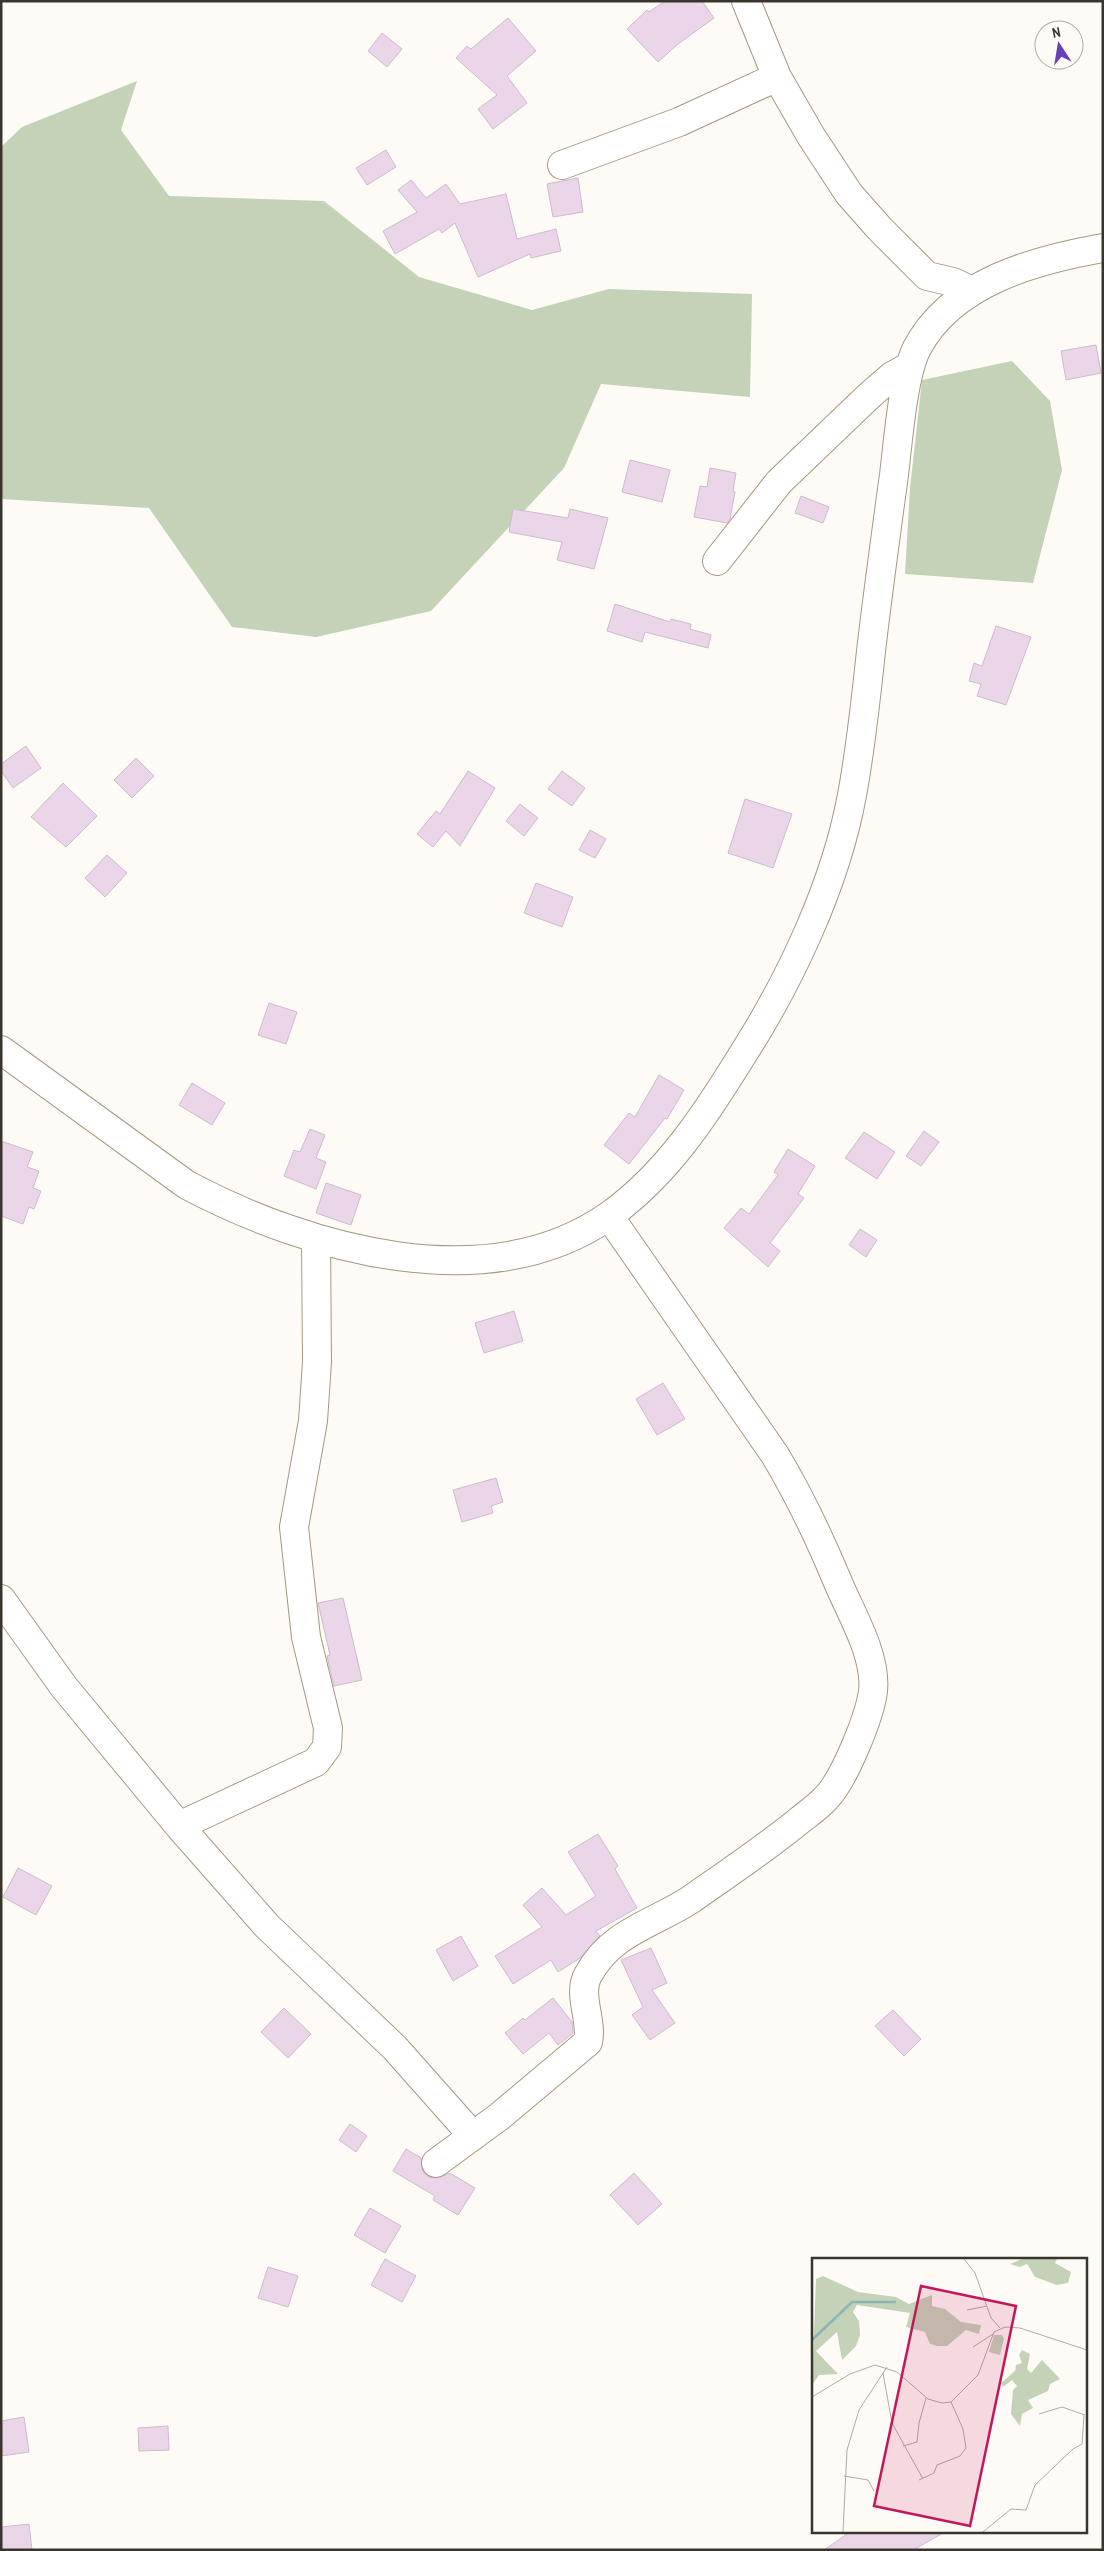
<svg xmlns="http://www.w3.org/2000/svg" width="1104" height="2551" viewBox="0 0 1104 2551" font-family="'Archivo Narrow',sans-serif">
<rect width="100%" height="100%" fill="#fefbf6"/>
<path fill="#c4d2b8" d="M137 81 121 130 169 196 324 201 419 277 532 310 609 289 752 294 750 397 601 384 564 468 431 611 316 637 232 627 149 508 1 499V147L22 127Z
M1012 361 1050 401 1062 470 1033 583 905 574 910 488 922 380Z"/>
<path fill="#ebd6e9" stroke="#cebacd" d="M665 1H702L714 18 678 44 658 62 627 29 647 10 649 12Z
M508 18 536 51 507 76 527 103 493 129 478 109 497 95 456 58 467 46 471 49Z
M382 33 402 49 387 67 368 51Z
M386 150 396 167 367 185 356 168Z
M578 178 583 212 553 217 547 184Z
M411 180 426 198 446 184 460 204 506 194 517 239 556 229 561 251 531 258 530 254 478 277 455 223 442 233 439 229 395 254 383 231 417 212 398 190Z
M1096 345 1101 373 1066 380 1061 351Z
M630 460 670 470 662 502 622 492Z
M710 468 736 473 733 491 735 492 730 519 727 523 694 517 700 486 707 487Z
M801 496 829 507 823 523 795 513Z
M513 509 568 518 570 509 608 518 594 569 557 560 562 542 509 532Z
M615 604 670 622 671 619 691 624 690 629 711 635 708 648 645 632 642 642 607 631Z
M996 626 1031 637 1006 705 977 696 981 684 969 681 974 663 982 666Z
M26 746 41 768 13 788 1 771V764Z
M136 758 154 776 132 798 114 780Z
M468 771 495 788 460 846 446 831 433 847 417 834 436 811 440 814Z
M562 771 585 788 572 806 548 789Z
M63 783 97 816 66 847 31 817Z
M745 799 792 814 773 868 728 853Z
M520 804 538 818 524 836 506 821Z
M590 830 606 839 595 858 579 850Z
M107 855 127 873 105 897 85 878Z
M536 883 573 897 562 927 524 913Z
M269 1003 297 1012 286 1044 258 1035Z
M659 1075 684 1090 667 1119 665 1118 629 1164 604 1145 629 1113 635 1117Z
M192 1083 225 1103 212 1125 179 1105Z
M310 1129 325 1135 316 1158 326 1162 316 1189 284 1176 294 1150 300 1152Z
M924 1131 939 1142 921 1166 906 1156Z
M864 1132 895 1152 877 1179 845 1158Z
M1 1141 33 1152 27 1167 39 1171 33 1188 41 1191 34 1209 29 1207 23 1224 1 1216Z
M788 1149 815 1166 798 1194 804 1198 770 1243 780 1251 768 1267 724 1228 741 1208 749 1214 778 1175 774 1172Z
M326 1183 361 1195 351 1225 316 1213Z
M860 1229 877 1240 866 1257 849 1245Z
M514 1311 523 1341 484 1353 475 1323Z
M663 1383 685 1419 657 1435 636 1399Z
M496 1478 503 1502 491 1506 493 1513 462 1522 453 1490Z
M343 1598 362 1680 334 1686 327 1656 330 1655 318 1603Z
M598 1834 618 1866 615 1869 637 1908 596 1931 600 1936 580 1958 558 1972 551 1960 513 1984 495 1956 542 1927 523 1905 542 1888 566 1915 596 1896 568 1852Z
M18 1868 52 1886 36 1915 3 1897Z
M461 1936 478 1966 453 1981 436 1950Z
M651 1948 667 1983 652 1990 675 2023 650 2040 632 2015 643 2007 621 1960Z
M553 1998 572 2022 573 2033 558 2045 549 2033 523 2054 505 2033 523 2018 525 2020Z
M284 2008 311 2034 288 2058 261 2032Z
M893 2010 921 2039 904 2056 875 2026Z
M350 2124 367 2136 356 2152 339 2140Z
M406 2149 421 2158 423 2172 429 2177 438 2178 450 2173 475 2188 458 2215 433 2200 435 2196 393 2171Z
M634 2173 662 2204 638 2225 610 2195Z
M370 2208 401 2226 385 2253 354 2235Z
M385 2259 416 2276 402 2302 371 2285Z
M268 2267 298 2276 288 2307 258 2298Z
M24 2417 29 2452 1 2456V2421Z
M168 2426 169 2450 139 2451 138 2428Z
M29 2524 32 2550H1V2527Z
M850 2532H945L913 2550H824Z"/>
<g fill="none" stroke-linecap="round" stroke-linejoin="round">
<defs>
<path id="minor" d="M746 1 777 77 811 136 849 194 880 229 927 276 953 282 970 290
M562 165 679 122 777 77
M717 561 779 482 870 395 892 376 910 366
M1 1050 187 1185C308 1249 488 1301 610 1215 668 1173 706 1114 743 1054 791 979 836 883 852 795 861 747 866 699 871 651 878 592 886 533 894 475 898 442 903 375 917 348 952 282 1035 260 1103 248
M1 1599 64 1687 179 1826 267 1926 395 2048 473 2136
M179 1826 316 1762 327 1747 328 1728 306 1637 294 1527 313 1421 317 1362 316 1239
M436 2163 500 2116 588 2042C593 2021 577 1994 588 1975 611 1932 653 1924 690 1900 727 1874 765 1849 800 1820 809 1813 819 1806 826 1798 844 1780 870 1716 873 1691 877 1655 850 1612 837 1580 819 1537 799 1495 775 1455L609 1216"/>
</defs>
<use href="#minor" stroke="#a59882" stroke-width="30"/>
<use href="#minor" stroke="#fff" stroke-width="28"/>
</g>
<g transform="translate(812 2258)">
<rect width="275" height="275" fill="#fefbf6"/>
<path d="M210 1H245L243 5 259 14 256 25 245 27 223 19 215 6 208 9 198 6ZM11 18 46 34 84 39 97 46 120 37V48L133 51 149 64 169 67 167 76 154 72 135 88H125L118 86 113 74 94 69 98 55 45 47 41 54 47 63 48 77 44 88 30 102 25 74 4 93 26 116 7 117 0 127 4 21ZM182 77H190L192 81 188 97 177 94ZM210 92 218 96 215 111 219 115 230 102 248 121 238 126 236 133 216 142 221 150 210 156 208 168 199 156 201 132 205 128 200 122 191 129 189 125 203 113 204 107 210 105 207 97Z" fill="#c4d2b8"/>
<path fill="none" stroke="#8bb5b9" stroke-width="2.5" d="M0 82 40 44H84"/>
<path fill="none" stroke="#b0aca5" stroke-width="1" d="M152 1 163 15 179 60 188 70M155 52 175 48M161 89 181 76M71 115 80 165 111 221M0 139 38 116 63 107 85 114 116 141 130 145 139 144 166 117 182 74 193 69 208 70 275 92M227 156 250 149 273 157M91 188 105 184 107 165 114 140M32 218 56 222 62 233M107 222 122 215 125 207 148 198 154 190 151 171 139 144M31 274 35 192 47 152 75 109M171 274 199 251 214 252 223 227 261 191 270 186 272 157"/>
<path fill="#c2185b" fill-opacity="0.15" stroke="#c2185b" stroke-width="2.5" d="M109 28 204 48 158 268 62 248Z"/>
<rect width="275" height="275" fill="none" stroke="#3a352c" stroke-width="2.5"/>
</g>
<rect width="1104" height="2551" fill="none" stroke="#3a352c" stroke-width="5"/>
<g transform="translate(1059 45) rotate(348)"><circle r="24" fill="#fefbf6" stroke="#b0aca5"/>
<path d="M0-4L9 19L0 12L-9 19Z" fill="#6540b8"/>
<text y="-8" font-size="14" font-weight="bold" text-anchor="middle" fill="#3a352c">N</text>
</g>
</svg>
